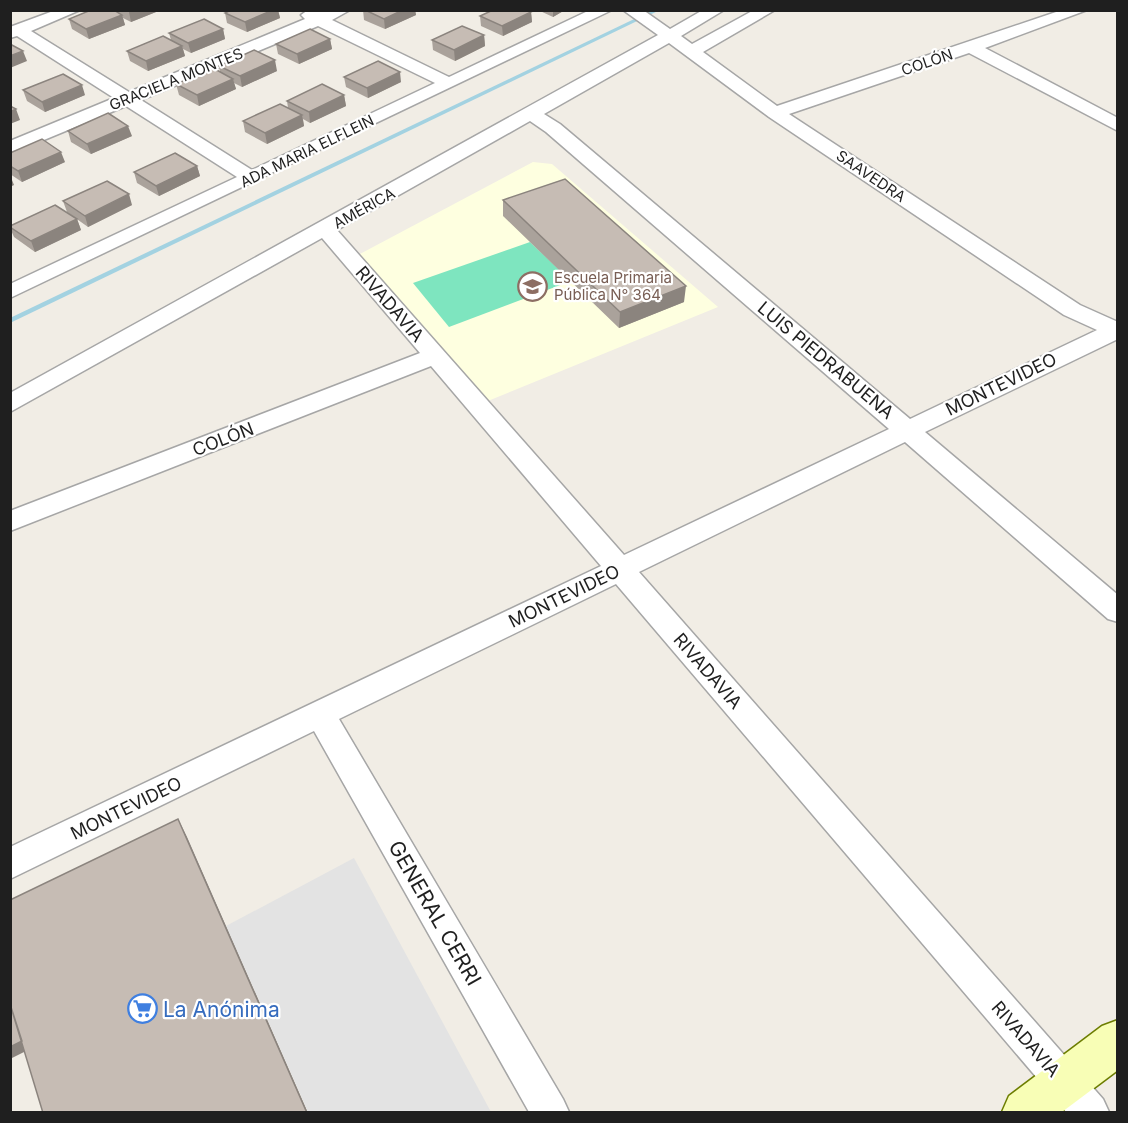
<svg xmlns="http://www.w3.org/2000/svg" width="1128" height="1123" viewBox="0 0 1128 1123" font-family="Inter,sans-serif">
<rect width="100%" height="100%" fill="#f1ede5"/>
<path fill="#feffe0" d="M533 162 552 164 718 307 473 407 358 255Z"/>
<path fill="#7ee5bf" d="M530 242 571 281 449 327 413 283Z"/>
<path fill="#e3e3e3" d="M354 858 491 1112H308L226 926Z"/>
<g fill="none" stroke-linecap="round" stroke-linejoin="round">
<path fill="#a3d2e1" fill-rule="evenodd" d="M653 10H660L10 323V318Z"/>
<defs>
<path id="street" d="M56 10H80L31 31 129 92 305 19 301 15 308 10C322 12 335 10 350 10L332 20 449 77 590 10H612L10 298V284L237 177 126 106 10 154V141L114 98 17 36 10 38V27ZM318 26 435 83 252 170 141 100Z
M623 10H643L670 29 703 10H724L681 36 692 44 754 10H775L703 52 777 106 1062 10H1087L985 48 1118 118V131L969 53 789 114 1080 305 1118 322V339L925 432 1118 595V622L1108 619 905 442 639 572 1103 1099 1109 1112H1066L616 584 339 719 563 1099 569 1112H529L314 731 10 879V847L601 566 431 366 10 531V511L420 353 322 238 10 412V393L658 35ZM669 43 769 117 1064 315 1097 330 910 419 560 124 544 114ZM530 121 546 132 889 429 624 555 337 230Z"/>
<path id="secondary" d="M1118 1020V1070L1062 1112H1002L1009 1096 1102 1026Z"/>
</defs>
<use href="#street" stroke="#a6a6a6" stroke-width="3"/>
<use href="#secondary" stroke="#6c7d00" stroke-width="3"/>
<use href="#street" fill="#fff" fill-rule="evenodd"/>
<use href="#secondary" fill="#f8feb6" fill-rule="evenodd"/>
</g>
<path fill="#aaa29b" d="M91 10H161L131 22 123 18 125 25 89 39 72 29 69 19Z
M231 10H278L280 18 247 32 227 23 225 13Z
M363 10H415L416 15 385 29 364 20Z
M538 10H565L553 17Z
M531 12 532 22 503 36 481 26 480 16Z
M223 29 225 39 191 53 183 49 185 56 148 71 130 61 127 51 171 40 169 33Z
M484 35 485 46 455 61 433 50 432 40Z
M330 39 332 49 299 64 278 54 276 44Z
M219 66 277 71 242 87 234 83 236 89 199 106 179 95 176 84 220 72Z
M344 77 401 82 368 98 346 87Z
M23 90 85 95 45 112 27 101Z
M344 95 346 106 310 123 303 119 304 126 267 144 245 132 243 121 288 108 287 101Z
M68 131 132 136 91 154 71 142Z
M10 153 65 162 22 182 10 174Z
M197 166 200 176 159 196 137 183 134 172Z
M503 200 684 302 619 328 503 216Z
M63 201 132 205 88 227 67 212Z
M77 219 81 230 35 252 14 237 10 228V226Z"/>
<path fill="#8b847e" d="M133 10H161L131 22 129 12Z
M273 10H278L280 18 247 32 245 22Z
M403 10H415L416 15 385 29 384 19Z
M553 10H565L553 17Z
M531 12 532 22 503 36 502 26Z
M122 15 125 25 89 39 86 29Z
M223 29 225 39 191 53 188 43Z
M484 35 485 46 455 61 454 50Z
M330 39 332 49 299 64 297 54Z
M182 46 185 56 148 71 146 61Z
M23 51 27 61 10 68V56Z
M275 60 277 71 242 87 240 76Z
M400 72 401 82 368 98 367 88Z
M233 79 236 89 199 106 197 95Z
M82 85 85 95 45 112 42 102Z
M344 95 346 106 310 123 309 112Z
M16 109 20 120 10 124V112Z
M302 115 304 126 267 144 265 133Z
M128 126 132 136 91 154 87 144Z
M61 152 65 162 22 182 18 171Z
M197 166 200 176 159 196 156 186Z
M10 175 14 185 10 187Z
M129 194 132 205 88 227 85 216Z
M77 219 81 230 35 252 31 241Z
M686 286 684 302 619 328 620 312Z
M178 819 187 837 308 1113H307Z
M10 988 34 1047 10 1059Z"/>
<path fill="#c6bcb4" stroke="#8b847e" stroke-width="1.5" d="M91 10H114L122 15 86 29 69 19Z
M231 10H273L245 22 225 13Z
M365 10H403L384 19Z
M493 10H528L531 12 502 26 480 16Z
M204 19 223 29 188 43 169 33Z
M462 26 484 35 454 50 432 40Z
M310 29 330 39 297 54 276 44Z
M163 36 182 46 146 61 127 51Z
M10 44 23 51 10 56Z
M254 50 275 60 240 76 219 66Z
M378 61 400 72 367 88 344 77Z
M213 68 233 79 197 95 176 84Z
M63 74 82 85 42 102 23 90Z
M322 84 344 95 309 112 287 101Z
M280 104 302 115 265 133 243 121Z
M10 106 16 109 10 112Z
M108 113 128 126 87 144 68 131Z
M42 139 61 152 18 171 10 166V153Z
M175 153 197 166 156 186 134 172Z
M565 179 686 286 620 312 503 200Z
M107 181 129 194 85 216 63 201Z
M55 205 77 219 31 241 10 227V226Z
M178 819 307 1113H43L10 1004V900Z
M10 1004 22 1041 10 1047Z"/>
<defs>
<symbol id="school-ring" viewBox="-11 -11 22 22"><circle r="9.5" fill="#fff" stroke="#8d6e63" stroke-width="1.5"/><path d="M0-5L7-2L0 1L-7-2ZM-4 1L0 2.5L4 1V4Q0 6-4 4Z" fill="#8d6e63"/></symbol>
<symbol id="supermarket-ring" viewBox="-11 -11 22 22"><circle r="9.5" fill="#fff" stroke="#3f7fe0" stroke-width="1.5"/><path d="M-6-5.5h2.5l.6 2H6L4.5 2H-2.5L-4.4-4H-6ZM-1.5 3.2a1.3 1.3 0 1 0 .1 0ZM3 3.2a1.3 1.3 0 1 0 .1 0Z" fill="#3f7fe0"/></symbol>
</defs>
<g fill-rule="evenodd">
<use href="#school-ring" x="516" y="270" width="33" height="33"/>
<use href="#supermarket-ring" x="126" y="992" width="33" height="33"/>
</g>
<g text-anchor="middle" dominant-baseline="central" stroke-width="4.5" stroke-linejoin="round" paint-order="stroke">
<g font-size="15" fill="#1f1f1f" stroke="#fff">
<text transform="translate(927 62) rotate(-19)">COLÓN</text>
<text transform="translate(176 79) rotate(-22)">GRACIELA MONTES</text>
<text transform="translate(307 151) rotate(-26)">ADA MARIA ELFLEIN</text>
<text transform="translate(871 176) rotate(34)">SAAVEDRA</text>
<text transform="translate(364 208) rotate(-29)">AMÉRICA</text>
</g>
<g font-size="15" fill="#785e54" stroke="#fff" text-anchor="start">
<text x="554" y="277">Escuela Primaria<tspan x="554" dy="17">Pública N° 364</tspan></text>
</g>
<g font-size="18" fill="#1f1f1f" stroke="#fff">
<text transform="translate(390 304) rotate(49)">RIVADAVIA</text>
<text transform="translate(826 360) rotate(40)">LUIS PIEDRABUENA</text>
<text transform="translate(1001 384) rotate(-26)">MONTEVIDEO</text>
<text transform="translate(223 439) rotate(-21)">COLÓN</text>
<text transform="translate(564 596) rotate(-26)">MONTEVIDEO</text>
<text transform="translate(708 671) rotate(49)">RIVADAVIA</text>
<text transform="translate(126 808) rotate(-26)">MONTEVIDEO</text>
<text transform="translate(1026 1039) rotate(49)">RIVADAVIA</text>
</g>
<g font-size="21" fill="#1f1f1f" stroke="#fff">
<text transform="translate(435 913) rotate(60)">GENERAL CERRI</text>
</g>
<g font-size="21" fill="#366cbe" stroke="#fff" text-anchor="start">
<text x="163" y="1009">La Anónima</text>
</g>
</g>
<rect width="1128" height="1123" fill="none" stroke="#1f1f1f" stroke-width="24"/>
</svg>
